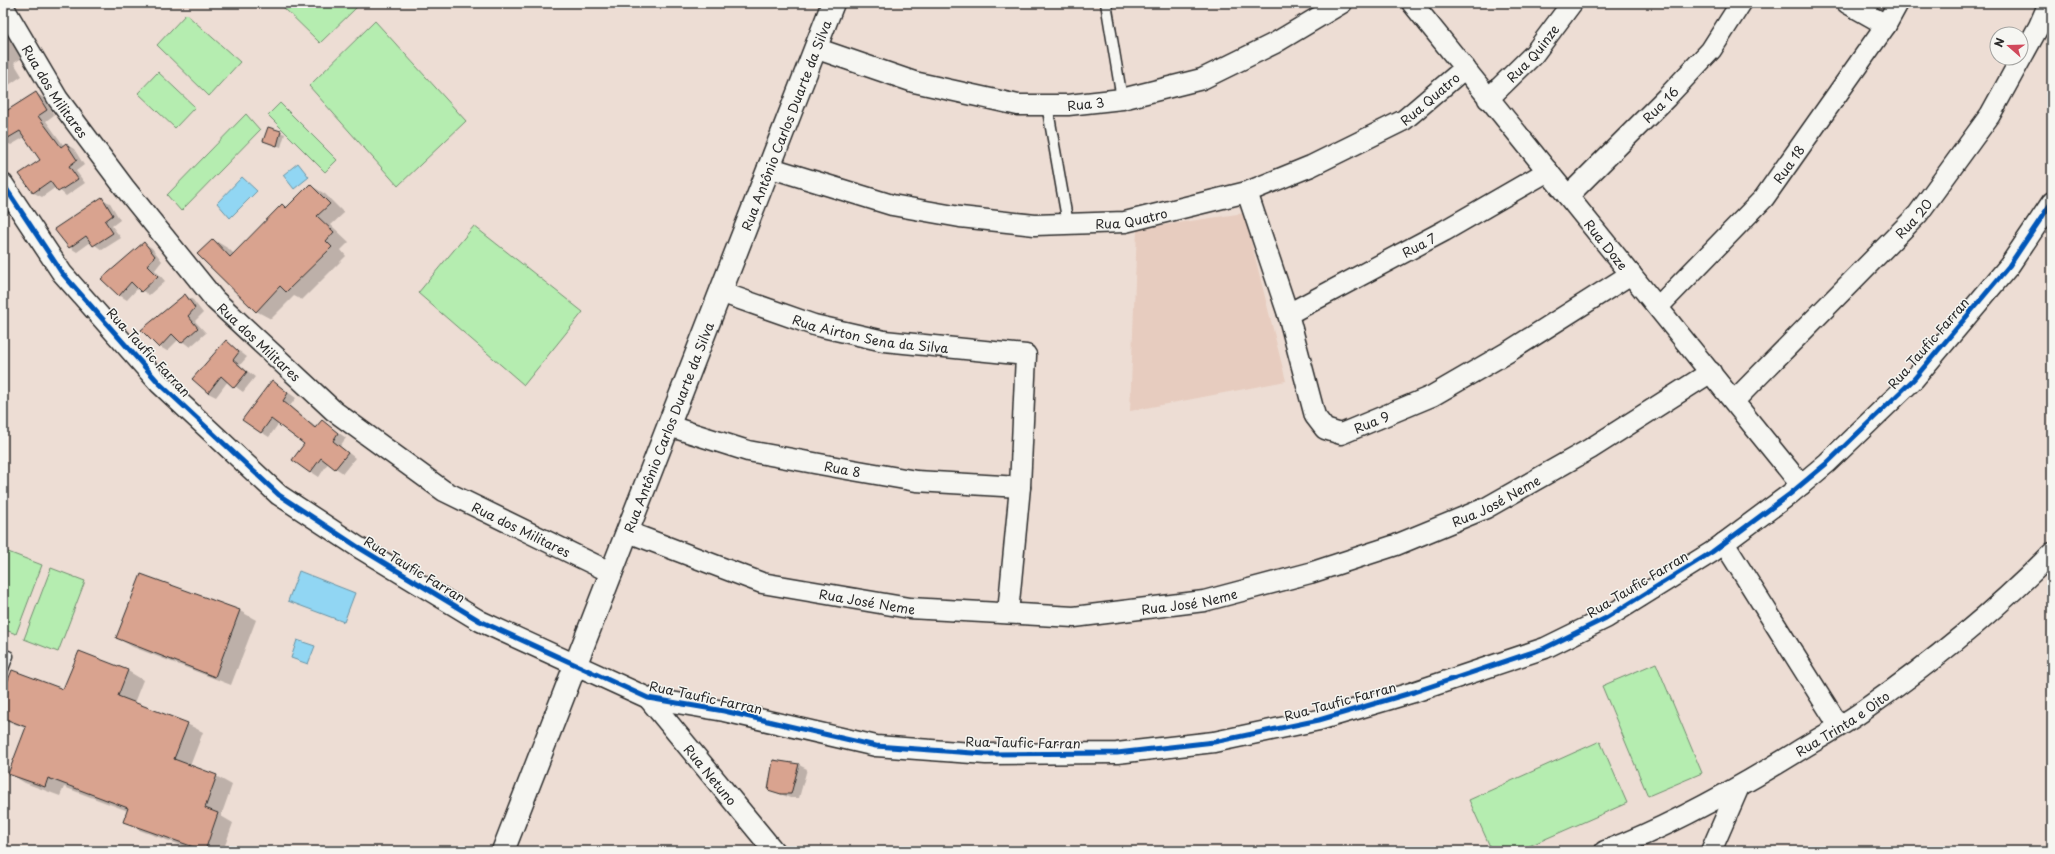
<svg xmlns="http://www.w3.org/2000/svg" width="2055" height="854" viewBox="0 0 2055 854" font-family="'Playpen Sans',sans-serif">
<rect width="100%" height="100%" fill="#edddd4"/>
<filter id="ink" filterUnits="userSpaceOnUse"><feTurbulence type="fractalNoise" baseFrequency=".025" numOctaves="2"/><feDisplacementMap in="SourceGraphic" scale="8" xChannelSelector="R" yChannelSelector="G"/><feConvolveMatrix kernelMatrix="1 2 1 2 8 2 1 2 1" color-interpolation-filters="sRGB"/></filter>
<g filter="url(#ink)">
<path fill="#e7ccbf" d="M1244 213 1286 381 1130 411 1137 229Z"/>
<path fill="#b5edb0" stroke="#708c6e" d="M279 3H353L357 7 320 43Z
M186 14 240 62 209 96 157 45Z
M375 21 466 121 398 186 309 86Z
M158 72 195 107 175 128 138 93Z
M280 103 337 160 325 172 268 115Z
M246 114 260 130 181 211 167 195Z
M474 226 583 312 524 385 418 293Z
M3 550 42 565 16 634 3 629Z
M51 568 85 581 58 652 24 639Z
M1656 663 1702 773 1648 796 1602 686Z
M1600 741 1627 803 1518 851H1492L1469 800Z"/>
<path fill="#91d6f3" stroke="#6892a3" d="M298 163 309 177 294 189 283 175Z
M242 177 257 191 230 218 217 203Z
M299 571 355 593 344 622 288 601Z
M297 640 315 646 308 664 291 658Z"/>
<path fill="#0003" d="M1880 3H1907L1900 14Z
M7 36 15 41 22 58 14 63 22 76 3 89V39Z
M36 93 44 98 54 115 46 121 64 146 66 144 74 149 84 165 76 171 85 183 66 196 56 187 42 197 34 193 21 174 41 161 25 137 11 145 3 141V114Z
M269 128 285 134 281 147 264 141Z
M310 185 325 194 344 213 331 225 349 242 341 250 346 256 302 300 294 296 271 319 256 311 214 240 229 249 234 254 282 205 288 208Z
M102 199 110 203 120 220 112 226 121 238 102 250 91 242 77 252 69 247Z
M144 243 152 248 162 261 155 270 165 281 149 295 138 288 127 300 119 295Z
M185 295 193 300 203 313 195 321 206 333 190 347 179 339 167 351 160 347Z
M226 341 247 357 240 365 255 377 243 392 228 381 216 397 208 393Z
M272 381 296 398 290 406 317 428 322 421 346 438 340 446 355 458 343 473 328 463 319 477 293 460 305 444 279 423 269 437 261 432Z
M240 611 256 620 231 685 133 647 117 638Z
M79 652 128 671 143 680 134 703 187 724 203 732 190 766 216 776 232 785 221 816 233 823 223 851H197L139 830 124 821 128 811 64 787 60 796 25 783 10 774 27 729 3 719V696L63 690Z
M799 765 807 769 799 798H790L769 789Z"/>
<path fill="#d9a38f" stroke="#2b2b2b" d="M36 92 47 110 38 116 61 147 66 143 77 160 69 166 78 179 58 192 50 181 33 193 19 174 40 160 20 131 3 141V113Z
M268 127 281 131 277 146 263 141Z
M310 184 330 204 317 216 334 232 326 241 332 247 286 292 280 286 256 312 197 254 213 239 230 257 282 204 286 208Z
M102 197 113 215 105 221 113 233 93 246 86 236 69 248 54 229Z
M144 242 155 256 147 265 158 276 141 292 131 282 119 296 101 279Z
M185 294 195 308 188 316 198 328 181 343 172 334 159 348 141 330Z
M226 340 239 352 233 360 247 372 234 388 221 376 208 393 192 379Z
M272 380 288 393 283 401 315 428 322 420 338 433 333 441 348 453 335 469 321 458 310 473 292 460 304 444 271 419 261 433 242 420Z
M141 574 240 610 215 677 116 638Z
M79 651 128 670 118 696 188 723 174 759 217 775 205 808 218 813 205 851 123 822 128 808 48 778 45 787 8 774 26 727 3 718V693L12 670 63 689Z
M773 760 799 764 791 794H781L768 790Z"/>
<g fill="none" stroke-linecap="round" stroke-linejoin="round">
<defs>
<path id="lane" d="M1106 3 1122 99
M1047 105 1068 224
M3 669 8 656"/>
<g id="street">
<path id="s1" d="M1412 3 1801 485"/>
<path d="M1847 3 1886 25"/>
<path id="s2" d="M3 6 58 99 124 187 215 300 334 411 444 491 612 573"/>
<path id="s3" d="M815 48 914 82 1018 105H1068L1122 99 1202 79 1275 43 1342 3"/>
<path id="s4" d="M1488 99 1534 54 1572 3"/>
<path id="s5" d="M768 167 892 205 960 217 1035 225 1125 222 1247 192 1311 166 1404 120 1465 68"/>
<path d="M3 184 62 273 159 383 279 495 358 547 480 621 648 698 724 711 876 746 986 754 1117 753 1214 742 1319 720 1414 692 1545 648 1606 618 1712 552 1790 494 1827 463 1914 379 2009 266 2052 202"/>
<path id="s6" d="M1247 192 1288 314 1315 416 1325 429 1341 434 1432 396 1508 352 1631 274"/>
<path id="s7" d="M1568 196 1667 97 1711 50 1741 3"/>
<path id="s8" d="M720 292 814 325 884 341 1026 355 1020 487 1008 613"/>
<path id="s9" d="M1658 307 1764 198 1886 25 1898 3"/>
<path id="s10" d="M1288 314 1444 231 1548 171"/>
<path id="s11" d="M1734 401 1918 214 1990 115 2039 26 2049 3"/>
<path id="s12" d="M669 426 748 451 847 469 916 481 1020 487"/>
<path id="s13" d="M628 532 762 583 909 608 1074 617 1204 601 1310 573 1396 545 1486 508 1590 449 1711 372"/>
<path d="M1724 543 1839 726"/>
<path id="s14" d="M648 698 774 851"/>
<path id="s15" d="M1605 851C1671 826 1735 790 1795 753 1819 738 1844 725 1867 708 1931 663 1998 608 2052 553"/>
<path d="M1711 851 1738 789"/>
</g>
<g id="secondary">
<path id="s16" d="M503 851 833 3"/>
</g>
</defs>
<use href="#lane" stroke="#2b2b2b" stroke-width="13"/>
<use href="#street" stroke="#2b2b2b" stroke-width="23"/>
<use href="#secondary" stroke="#2b2b2b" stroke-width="25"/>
<use href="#lane" stroke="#f6f6f2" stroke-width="10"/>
<use href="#street" stroke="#f6f6f2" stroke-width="20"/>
<use href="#secondary" stroke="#f6f6f2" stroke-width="22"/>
<defs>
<path id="cycleway" d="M3 184 62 273 159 383 279 495 358 547 480 621 648 698 724 711 876 746 986 754 1117 753 1214 742 1319 720 1414 692 1545 648 1606 618 1712 552 1790 494 1827 463 1914 379 2009 266 2052 202"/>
</defs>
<use href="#cycleway" stroke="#f6f6f2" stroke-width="8"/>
<use href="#cycleway" stroke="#0057b8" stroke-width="5"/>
</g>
</g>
<g text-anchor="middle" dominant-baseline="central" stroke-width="3" stroke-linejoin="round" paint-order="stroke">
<g font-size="13" fill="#2b2b2b" stroke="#f6f6f2">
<text stroke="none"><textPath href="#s4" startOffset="64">Rua Quinze</textPath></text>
<text stroke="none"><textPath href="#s2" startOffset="100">Rua dos Militares</textPath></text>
<text stroke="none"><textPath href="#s5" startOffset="696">Rua Quatro</textPath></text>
<text stroke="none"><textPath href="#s3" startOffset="279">Rua 3</textPath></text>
<text stroke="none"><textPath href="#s7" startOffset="130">Rua 16</textPath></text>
<text stroke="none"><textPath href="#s16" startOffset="779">Rua Antônio Carlos Duarte da Silva</textPath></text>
<text stroke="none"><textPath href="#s9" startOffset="194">Rua 18</textPath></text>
<text stroke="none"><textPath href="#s5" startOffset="371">Rua Quatro</textPath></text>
<text stroke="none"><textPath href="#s11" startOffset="256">Rua 20</textPath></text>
<text stroke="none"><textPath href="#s1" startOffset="310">Rua Doze</textPath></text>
<text stroke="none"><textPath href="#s10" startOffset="148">Rua 7</textPath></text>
<text stroke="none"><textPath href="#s8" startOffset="157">Rua Airton Sena da Silva</textPath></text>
<text stroke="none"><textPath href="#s2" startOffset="424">Rua dos Militares</textPath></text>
<text transform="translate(1928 343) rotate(-49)">Rua Taufic Farran</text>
<text transform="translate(149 352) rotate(47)">Rua Taufic Farran</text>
<text stroke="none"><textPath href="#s6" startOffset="300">Rua 9</textPath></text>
<text stroke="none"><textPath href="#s16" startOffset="455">Rua Antônio Carlos Duarte da Silva</textPath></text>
<text stroke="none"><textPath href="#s12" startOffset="179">Rua 8</textPath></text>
<text stroke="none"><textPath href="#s13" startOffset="898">Rua José Neme</textPath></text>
<text stroke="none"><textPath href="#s2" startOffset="748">Rua dos Militares</textPath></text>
<text transform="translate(415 569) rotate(31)">Rua Taufic Farran</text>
<text transform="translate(1637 584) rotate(-31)">Rua Taufic Farran</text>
<text stroke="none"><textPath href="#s13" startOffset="250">Rua José Neme</textPath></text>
<text stroke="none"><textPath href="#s13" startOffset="574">Rua José Neme</textPath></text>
<text transform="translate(706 697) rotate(12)">Rua Taufic Farran</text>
<text transform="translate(1340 701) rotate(-15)">Rua Taufic Farran</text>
<text stroke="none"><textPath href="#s15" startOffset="270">Rua Trinta e Oito</textPath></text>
<text transform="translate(1023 742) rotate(1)">Rua Taufic Farran</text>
<text stroke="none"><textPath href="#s14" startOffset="99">Rua Netuno</textPath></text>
</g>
</g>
<rect width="2055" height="854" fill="none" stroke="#f6f6f2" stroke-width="16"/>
<rect x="8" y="8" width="2039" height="838" fill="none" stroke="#2b2b2b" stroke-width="1.5" filter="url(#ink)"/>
<g transform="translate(2009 46) rotate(290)"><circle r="19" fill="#f6f6f2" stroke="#a5a5a2"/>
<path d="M0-3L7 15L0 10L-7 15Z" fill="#d1495b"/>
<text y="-6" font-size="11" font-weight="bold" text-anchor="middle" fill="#2b2b2b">N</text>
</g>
</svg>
